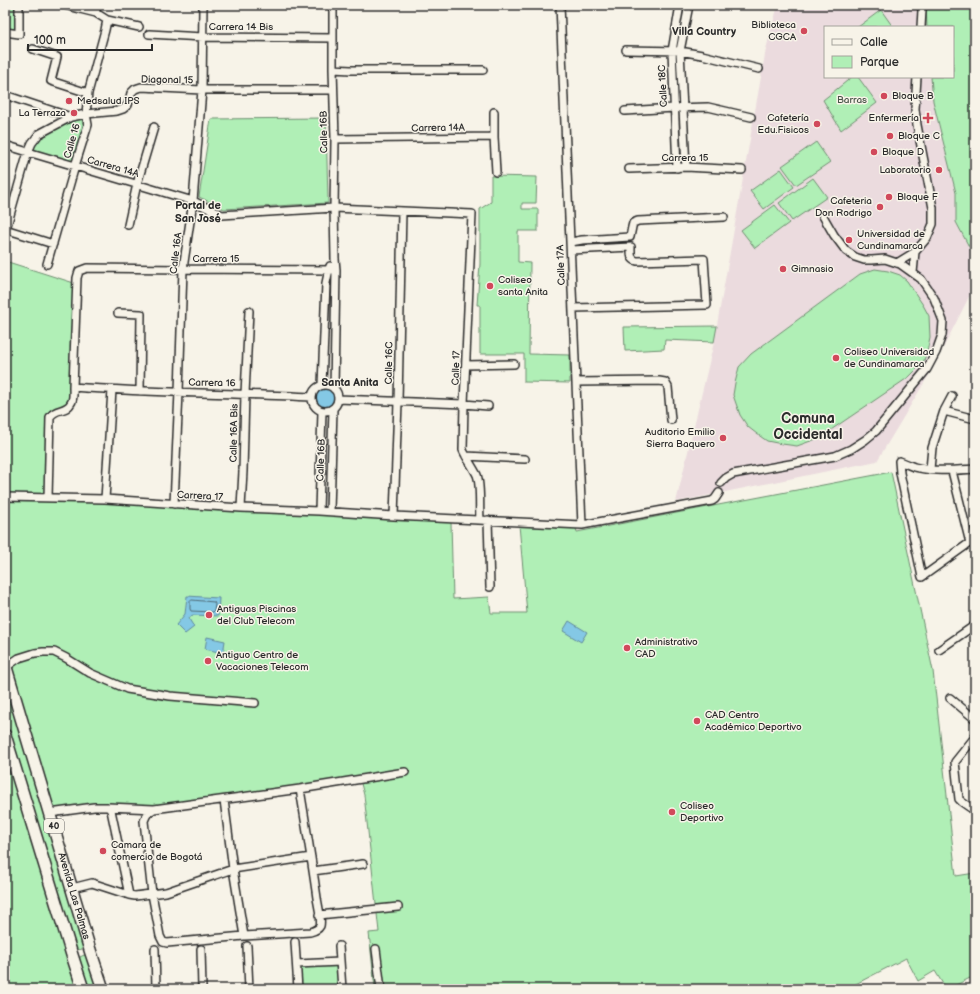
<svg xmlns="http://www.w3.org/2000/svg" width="980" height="994" viewBox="0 0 980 994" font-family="'Balsamiq Sans',sans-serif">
<rect width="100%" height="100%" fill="#f7f3e8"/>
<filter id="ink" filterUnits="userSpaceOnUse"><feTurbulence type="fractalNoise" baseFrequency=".025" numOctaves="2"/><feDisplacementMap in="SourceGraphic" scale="8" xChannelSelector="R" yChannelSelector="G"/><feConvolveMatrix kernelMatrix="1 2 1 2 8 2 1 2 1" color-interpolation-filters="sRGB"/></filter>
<g filter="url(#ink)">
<path fill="#ebdbde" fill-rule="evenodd" d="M778 5H975V81L933 101 956 193V222L975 258V285L933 368 877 461 676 502 714 342 766 49ZM825 27H953V77H825Z"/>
<path fill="#b0efb6" stroke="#6e8d70" d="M5 5H16V31L9 29 10 14 5 13Z
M926 5H975V258L956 222V193L933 101 931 77H953V27H927Z
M881 10 893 27H858Z
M852 77H858L877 103 841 130 823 100Z
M85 117 86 125 74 164 31 151 33 144 41 135 70 121Z
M326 118 328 203 224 209 199 197 211 119Z
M816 142 830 162 796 185 782 166Z
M781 169 794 187 764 209 750 191Z
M491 176 537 177 536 203H522V209H538V231H518V262L530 263 529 354 570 355V383L524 382V354H480V305H477L480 264V209L491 202Z
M813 178 827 197 792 221 779 203Z
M775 205 789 223 755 248 741 230Z
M5 261 74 283 69 399C63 413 50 401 47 421L44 495 5 494Z
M875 269 888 271 900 275 907 281 923 305 929 316 930 337 927 352 923 363 909 377 819 438 797 446 782 444 767 441 757 434 748 427 740 415 733 395 735 383 739 367 751 354 860 274Z
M717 326 714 342 665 340 664 349 625 351 624 327Z
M891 472 933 671 956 876 975 873V986L970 978 948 989H946L935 971 918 981 906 958 848 988V989H375L369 933 379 932 364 795 359 776 298 787 151 806 54 810 5 646V500L105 502 241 511 338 515 451 522 453 599 489 597 491 613H527L519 525 576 528 577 532Z
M5 681 84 945 82 949C79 950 77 950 75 947L5 719Z
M5 752 78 989H5Z
M84 955 87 957 89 961 97 989H88L79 960 80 957Z
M337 965 339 989H321L314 986 310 987 306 989H301L300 967Z"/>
<path fill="#84c8e5" stroke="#60899b" d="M316 398a9 9 0 1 1 18 0a9 9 0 1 1-18 0Z
M187 596 219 598 218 616 193 615 191 616 189 619 194 627 185 634 176 625 185 614Z
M569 621 587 632 581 642 563 631Z
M207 637 225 641 223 653 205 649Z"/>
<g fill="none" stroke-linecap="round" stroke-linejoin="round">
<path stroke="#4f6a75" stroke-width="1" d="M192 600 214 602 215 604 214 611 213 612 191 611 190 609V602Z"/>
<defs>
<path id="street" d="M64 5 96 13
M333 5V69L335 139 334 208 335 259 336 270 334 389
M560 5 582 525
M921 5 922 10 921 27
M107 20 139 27
M5 32 19 34V5
M149 34 203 37 333 38
M33 49 57 57 51 81 88 93
M626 50 680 51 702 55 759 69
M333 69 351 70H483
M5 95 71 117
M625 111 674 108 708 107 751 117
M494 112V137L496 172
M335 139 494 137
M5 145 28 152 193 201 222 215 334 208 472 214 464 404 463 450C467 459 473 467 477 475 481 485 479 508 480 520
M686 167 680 51 689 5
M677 168 672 51 680 5
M629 169 686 167 742 170
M128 225 137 184 154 127
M5 229 53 244
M6 229 28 152 32 143 39 134 71 117 86 114 117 111 123 109 128 105 131 93 135 89 141 87 202 90H333
M571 242 582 240 630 237 632 227 633 223 638 221 724 217
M571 250 631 247C631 254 630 259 637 261L704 259 707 305 573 308
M897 263 915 252 927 238 933 224V208L917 125 915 109 917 77
M47 264 75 166 88 125 86 114 88 93 105 30 107 20 96 13V5
M913 273 915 252
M118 313 141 314 140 391
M466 365 514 364
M576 382 659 381 665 382 668 387 671 420
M312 398a13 13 0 1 1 26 0a13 13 0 1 1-26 0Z
M322 385 326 283 329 269 330 266
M73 387C153 393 233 393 312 397
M338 399 464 404 488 406
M944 411 975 419
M466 456 525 459
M930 469 932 448 944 411 952 396
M975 469C955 470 934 472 914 467 909 465 904 463 899 461L900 473 922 577 975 539
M952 471 970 543
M721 483 726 478 733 474 835 456 851 449 865 440 876 431 927 369 936 352 942 335 943 321 934 298 921 279 900 264 885 259 872 260H864L855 257 846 251 834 235 823 216
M5 497 105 499 241 508 319 511 394 516 582 525 712 501 715 499 719 493
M48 498 50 417C56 407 66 413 71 403 74 399 73 392 73 387L77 278 79 271 87 268 183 269 336 270
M105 499 112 390
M174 504 179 392 183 269 193 201 202 90 203 5
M241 508 243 471 245 394 249 311
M319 511 322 411
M330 511 333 409
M394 516 398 402 402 211
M488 520 490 587
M939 650 975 625
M6 667 19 658 35 653 43 652H54L66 658 90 673 127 689 170 696 255 703
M950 698 975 719
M975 737 955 762 959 799 962 802 975 811
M300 789C306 826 312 862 317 898 318 905 322 920 320 926 318 930 314 931 310 932L244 936 167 943 163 942 160 936 152 894 144 821C146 815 148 812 154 809L300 789 405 772
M224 800 233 869 244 936
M108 807 154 809
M50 813 94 807H108L111 810 112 815 129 895
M313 871 363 864
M72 888 92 883 129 895 135 896 166 892 233 869 311 857
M319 915 398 907
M295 942 298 989
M247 946 249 989
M339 946 342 989
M155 949 156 989
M201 949 202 989
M376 949 381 989
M297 964 340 962"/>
<g id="primary">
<path id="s1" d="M5 664 90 950 103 989"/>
<path d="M5 735 72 955 83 989"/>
</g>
</defs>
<use href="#street" stroke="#2b2b2b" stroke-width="10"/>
<use href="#primary" stroke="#2b2b2b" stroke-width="14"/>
<use href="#street" stroke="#f7f3e8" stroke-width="7"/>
<use href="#primary" stroke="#f7f3e8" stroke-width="11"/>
</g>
</g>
<g fill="#d1495b" stroke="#f7f3e8" stroke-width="1.5">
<circle cx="804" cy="31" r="4"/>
<circle cx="884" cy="96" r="4"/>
<circle cx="69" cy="101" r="4"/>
<circle cx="74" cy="113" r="4"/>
<path d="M926 112h4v4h4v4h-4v4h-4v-4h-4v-4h4z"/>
<circle cx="817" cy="124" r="4"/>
<circle cx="890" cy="136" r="4"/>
<circle cx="874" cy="152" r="4"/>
<circle cx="939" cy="170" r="4"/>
<circle cx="889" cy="197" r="4"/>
<circle cx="880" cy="207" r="4"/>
<circle cx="849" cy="240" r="4"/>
<circle cx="783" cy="269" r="4"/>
<circle cx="490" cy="286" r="4"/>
<circle cx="836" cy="358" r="4"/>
<circle cx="723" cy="438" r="4"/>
<circle cx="209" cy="615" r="4"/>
<circle cx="627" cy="648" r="4"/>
<circle cx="208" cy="661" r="4"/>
<circle cx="697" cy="721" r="4"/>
<circle cx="672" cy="812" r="4"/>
<circle cx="103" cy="851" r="4"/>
</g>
<g text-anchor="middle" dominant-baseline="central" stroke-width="3" stroke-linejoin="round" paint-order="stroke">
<rect fill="#f7f3e8" stroke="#686764" stroke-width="1" x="44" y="819" width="20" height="14" rx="3"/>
<g font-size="9" font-weight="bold" fill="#2b2b2b">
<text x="54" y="826">40</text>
</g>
<g font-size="10" fill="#2b2b2b" stroke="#f7f3e8" text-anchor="start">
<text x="796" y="25" text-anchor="end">Biblioteca<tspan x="796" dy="12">CGCA</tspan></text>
<text x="892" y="96">Bloque B</text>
<text x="77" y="101">Medsalud IPS</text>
<text x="66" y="113" text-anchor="end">La Terraza</text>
<text x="809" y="118" text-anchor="end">Cafetería<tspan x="809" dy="12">Edu.Fisicos</tspan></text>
<text x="919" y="118" text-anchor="end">Enfermería</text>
<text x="898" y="136">Bloque C</text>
<text x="882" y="152">Bloque D</text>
<text x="931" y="170" text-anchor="end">Laboratorio</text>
<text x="897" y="197">Bloque F</text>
<text x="872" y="201" text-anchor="end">Cafeteria<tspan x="872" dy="12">Don Rodrigo</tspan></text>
<text x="857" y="234">Universidad de<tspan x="857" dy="12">Cundinamarca</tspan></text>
<text x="791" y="269">Gimnasio</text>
<text x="498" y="280">Coliseo<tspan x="498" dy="12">santa Anita</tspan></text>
<text x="844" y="352">Coliseo Universidad<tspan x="844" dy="12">de Cundinamarca</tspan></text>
<text x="715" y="432" text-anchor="end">Auditorio Emilio<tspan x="715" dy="12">Sierra Baquero</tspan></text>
<text x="217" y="609">Antiguas Piscinas<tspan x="217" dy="12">del Club Telecom</tspan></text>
<text x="635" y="642">Administrativo<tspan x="635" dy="12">CAD</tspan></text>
<text x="216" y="655">Antiguo Centro de<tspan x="216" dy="12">Vacaciones Telecom</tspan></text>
<text x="705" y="715">CAD Centro<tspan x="705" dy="12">Académico Deportivo</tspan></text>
<text x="680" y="806">Coliseo<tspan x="680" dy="12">Deportivo</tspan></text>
<text x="111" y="845">Camara de<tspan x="111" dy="12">comercio de Bogotá</tspan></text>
</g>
<g font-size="10" fill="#2b2b2b" stroke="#f7f3e8">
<text x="241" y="27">Carrera 14 Bis</text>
<text transform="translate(167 80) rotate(1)">Diagonal 15</text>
<text transform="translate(663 86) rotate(-93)">Calle 18C</text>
<text transform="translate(438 128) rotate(-1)">Carrera 14A</text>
<text transform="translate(324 132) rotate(-91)">Calle 16B</text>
<text transform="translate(72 141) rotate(-74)">Calle 16</text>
<text x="685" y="158">Carrera 15</text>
<text transform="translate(113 167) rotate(16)">Carrera 14A</text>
<text transform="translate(176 253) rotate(-83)">Calle 16A</text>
<text x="216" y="259">Carrera 15</text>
<text transform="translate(561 265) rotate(-92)">Calle 17A</text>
<text transform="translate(389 363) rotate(-89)">Calle 16C</text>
<text transform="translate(456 368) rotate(-88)">Calle 17</text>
<text transform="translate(212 383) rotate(1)">Carrera 16</text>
<text transform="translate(234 433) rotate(-89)">Calle 16A Bis</text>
<text transform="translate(321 460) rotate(-88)">Calle 16B</text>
<text transform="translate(200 496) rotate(3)">Carrera 17</text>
<text stroke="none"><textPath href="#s1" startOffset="242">Avenida Las Palmas</textPath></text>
</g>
<g font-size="10" fill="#465247" stroke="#f7f3e8">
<text x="852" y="100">Barras</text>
</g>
<g font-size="11" font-weight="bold" fill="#2b2b2b" stroke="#f7f3e8">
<text x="704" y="31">Villa Country</text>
<text x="198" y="205">Portal de<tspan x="198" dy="13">San José</tspan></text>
<text x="350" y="382">Santa Anita</text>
</g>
<g font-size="14" font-weight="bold" fill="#2b2b2b" stroke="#f7f3e8">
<text x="808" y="418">Comuna<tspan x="808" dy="16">Occidental</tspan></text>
</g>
</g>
<rect width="980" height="994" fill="none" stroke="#f7f3e8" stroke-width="20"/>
<rect x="10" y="10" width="960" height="974" fill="none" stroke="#2b2b2b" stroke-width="1.5" filter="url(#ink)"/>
<rect x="824" y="26" width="130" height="52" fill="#f7f3e8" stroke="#a5a39c"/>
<rect x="832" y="39" width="20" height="6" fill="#f7f3e8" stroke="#a5a39c"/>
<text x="860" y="46" font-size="12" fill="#2b2b2b">Calle</text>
<rect x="832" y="56" width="20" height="12" fill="#b0efb6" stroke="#a5a39c"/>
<text x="860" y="66" font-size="12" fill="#2b2b2b">Parque</text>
<path d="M28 44v6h124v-6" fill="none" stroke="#2b2b2b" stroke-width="2"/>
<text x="34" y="44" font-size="12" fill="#2b2b2b" stroke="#f7f3e8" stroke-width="3" paint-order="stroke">100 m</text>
</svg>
